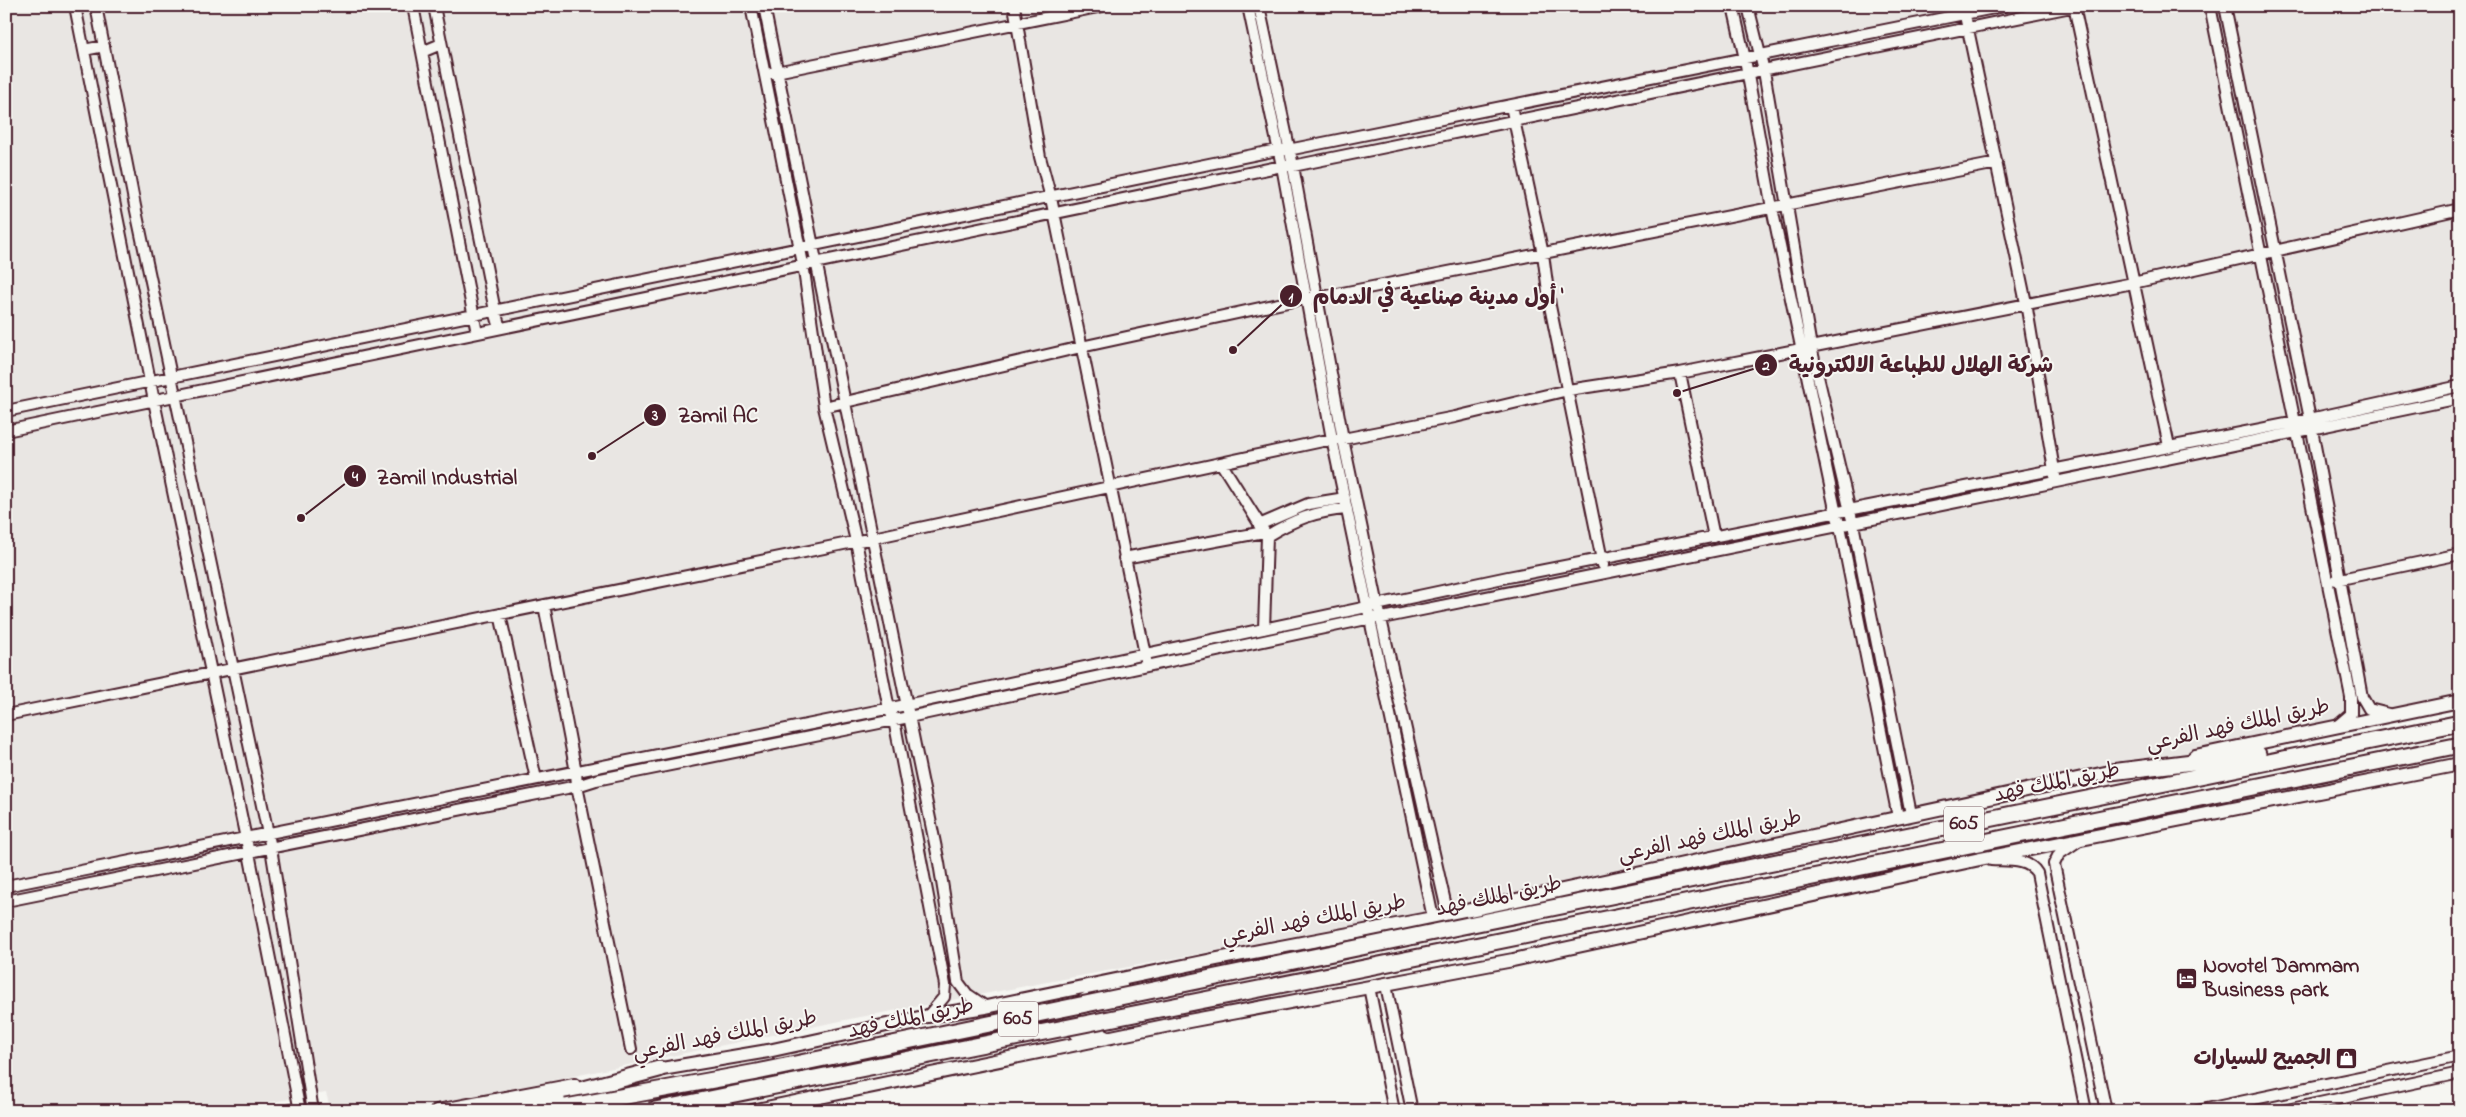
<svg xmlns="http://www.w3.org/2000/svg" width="2466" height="1117" viewBox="0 0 2466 1117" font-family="'Indie Flower','Playpen Sans Arabic',sans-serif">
<rect width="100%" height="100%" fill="#f6f6f2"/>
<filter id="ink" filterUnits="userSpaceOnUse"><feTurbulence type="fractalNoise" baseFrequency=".02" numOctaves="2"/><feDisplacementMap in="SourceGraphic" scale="10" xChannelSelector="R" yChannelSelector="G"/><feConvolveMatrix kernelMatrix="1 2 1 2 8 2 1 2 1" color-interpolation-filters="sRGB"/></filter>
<g filter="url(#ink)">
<path fill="#e9e6e3" d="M6 6H2460V695L2352 720 1417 913 850 1019 405 1111H331L326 1093 216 1111H6Z"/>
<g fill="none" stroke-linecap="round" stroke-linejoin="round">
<defs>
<path id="minor" d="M75 6 154 401 249 853 300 1111
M96 6 135 206 271 848 313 1111
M413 6 477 333
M434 6 495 311 500 328
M751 6 803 264 824 407 856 541 889 709 894 720 945 985 944 997 928 1016
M764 6 939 863 958 982 967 994 986 1007
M1014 6 1040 157 1051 198 1146 659
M1248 6 1282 166 1332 439 1433 918
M1259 6 1293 166 1343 439 1378 606 1448 915
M1733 6 1745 59 1772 208 1836 514 1840 526 1898 817
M1748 6 1764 71 1811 347 1853 524 1911 814
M1963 6 2026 303 2055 476
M2074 6 2169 446
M2210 6 2351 697V714L2337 726
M2225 6 2310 419 2362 697 2369 709 2389 714
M84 50 104 46
M422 52 441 44
M771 73 1103 6
M1511 106 1543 254 1550 306 1603 565
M1680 373 1714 537
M824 407 1081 347 1306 298H1317L1997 163
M6 411 1277 150H1288L2004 6
M6 431 1282 166H1293L2076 6
M1221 463 1267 536 1264 629
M1259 525 1308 504 1345 498
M1267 536C1293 520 1316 511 1347 509
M1124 558 1264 532
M2336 580 2460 554
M544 605 576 772 577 786 631 1049
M500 614 536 779
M6 715 873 538 1332 439H1343L1455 417 1568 390 1680 373 2133 283 2460 209
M2078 841 2059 854 2054 864 2106 1111
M1991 860C2007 861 2028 858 2037 873L2086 1111
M6 886 906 705 1508 577 2296 422 2460 386
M6 901 577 786 596 780 909 717 1371 618H1382L2056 482 2460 398
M1386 985 1412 1111
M1369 987 1394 1111
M288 1111 299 1108
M2197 1111 2460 1056
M2282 1111 2460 1073"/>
<path id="major" d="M2195 756 2460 701
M1101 1033 1077 1034 1070 1026C1069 999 1100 992 1121 986
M650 1071 768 1051 928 1016 986 1007 1217 959 1433 918 2119 770
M437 1111 574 1085
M752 1111 1189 1021 1513 960 1980 859 2460 764"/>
<path id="highway" d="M2111 772 2258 754
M1468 925 2460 723
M1469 947 2460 745
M501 1111 659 1069
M546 1111 566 1107"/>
</defs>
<use href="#minor" stroke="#4a1f2b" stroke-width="14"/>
<use href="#major" stroke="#4a1f2b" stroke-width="16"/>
<use href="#highway" stroke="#4a1f2b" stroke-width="19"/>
<use href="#minor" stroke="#f6f6f2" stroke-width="10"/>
<use href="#major" stroke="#f6f6f2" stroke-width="12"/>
<use href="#highway" stroke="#f6f6f2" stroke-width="15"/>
<defs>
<path id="highway-bridge" d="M566 1107 757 1072 1468 925
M650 1111 1469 947"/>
</defs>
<use href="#highway-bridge" stroke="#4a1f2b" stroke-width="19" stroke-linecap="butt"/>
<use href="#highway-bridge" stroke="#f6f6f2" stroke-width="15"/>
</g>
</g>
<defs>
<symbol id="hotel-square" viewBox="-11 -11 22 22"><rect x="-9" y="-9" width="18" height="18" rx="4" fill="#4a1f2b" stroke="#f6f6f2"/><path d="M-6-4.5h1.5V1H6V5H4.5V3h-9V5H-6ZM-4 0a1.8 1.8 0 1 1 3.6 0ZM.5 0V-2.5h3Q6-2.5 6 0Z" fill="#fff"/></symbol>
<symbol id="shop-square" viewBox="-11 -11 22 22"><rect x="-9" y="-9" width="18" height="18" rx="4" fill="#4a1f2b" stroke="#f6f6f2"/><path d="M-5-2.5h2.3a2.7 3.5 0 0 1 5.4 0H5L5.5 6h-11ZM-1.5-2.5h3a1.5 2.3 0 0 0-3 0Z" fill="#fff"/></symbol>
</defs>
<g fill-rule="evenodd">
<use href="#hotel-square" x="2174" y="966" width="25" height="25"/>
<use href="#shop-square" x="2334" y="1046" width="25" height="25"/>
</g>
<g text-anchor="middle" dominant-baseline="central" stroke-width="4" stroke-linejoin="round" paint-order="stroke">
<g fill="#f6f6f2" stroke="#7e6067" stroke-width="1">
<rect x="1944" y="806.5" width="40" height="35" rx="4"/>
<rect x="998" y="1001.5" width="40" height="35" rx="4"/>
</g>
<g font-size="20" font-weight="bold" fill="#4a1f2b">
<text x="1964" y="824">605</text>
<text x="1018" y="1019">605</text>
</g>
<g font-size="21" fill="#4a1f2b" stroke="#f6f6f2">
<text transform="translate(2238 726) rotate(-12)">طريق الملك فهد الفرعي</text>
<text transform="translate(2057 783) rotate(-12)">طريق الملك فهد</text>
<text transform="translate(1710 837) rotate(-12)">طريق الملك فهد الفرعي</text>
<text transform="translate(1499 897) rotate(-12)">طريق الملك فهد</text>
<text transform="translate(1314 920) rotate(-11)">طريق الملك فهد الفرعي</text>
<text transform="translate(911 1019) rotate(-12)">طريق الملك فهد</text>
<text transform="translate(725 1036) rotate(-11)">طريق الملك فهد الفرعي</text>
</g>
<g font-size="21" font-weight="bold" fill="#4a1f2b" stroke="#f6f6f2" text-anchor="start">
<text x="2203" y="967">Novotel Dammam<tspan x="2203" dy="24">Business park</tspan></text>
<text x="2331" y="1059" text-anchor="end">الجميح للسيارات</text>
</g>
</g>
<path fill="none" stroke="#4a1f2b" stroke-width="2" d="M1233 350L1291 296M1677 393L1766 365M592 456L655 415M301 518L355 476"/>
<g fill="#4a1f2b" stroke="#f6f6f2" stroke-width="2">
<circle cx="1233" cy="350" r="5"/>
<circle cx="1677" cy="393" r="5"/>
<circle cx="592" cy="456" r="5"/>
<circle cx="301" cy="518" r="5"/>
<circle cx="1291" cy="296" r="12"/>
<circle cx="1766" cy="365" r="12"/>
<circle cx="655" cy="415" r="12"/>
<circle cx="355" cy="476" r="12"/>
</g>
<g font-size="15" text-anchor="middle" font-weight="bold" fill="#fff">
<text x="1291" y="302">1</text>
<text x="1766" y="370">2</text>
<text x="655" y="420">3</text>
<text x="355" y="481">4</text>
</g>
<g font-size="22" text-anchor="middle" font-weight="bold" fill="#4a1f2b" stroke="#f6f6f2" stroke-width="4" stroke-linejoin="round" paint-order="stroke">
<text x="1438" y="304">أول مدينة صناعية في الدمام '</text>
<text x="1921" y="372">شركة الهلال للطباعة الالكترونية</text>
<text x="718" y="422">Zamil AC</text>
<text x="447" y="484">Zamil Industrial</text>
</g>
<rect width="2466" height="1117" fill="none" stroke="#f6f6f2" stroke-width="25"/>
<rect x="12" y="12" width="2441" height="1092" fill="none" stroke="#4a1f2b" stroke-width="2" filter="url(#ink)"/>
</svg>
